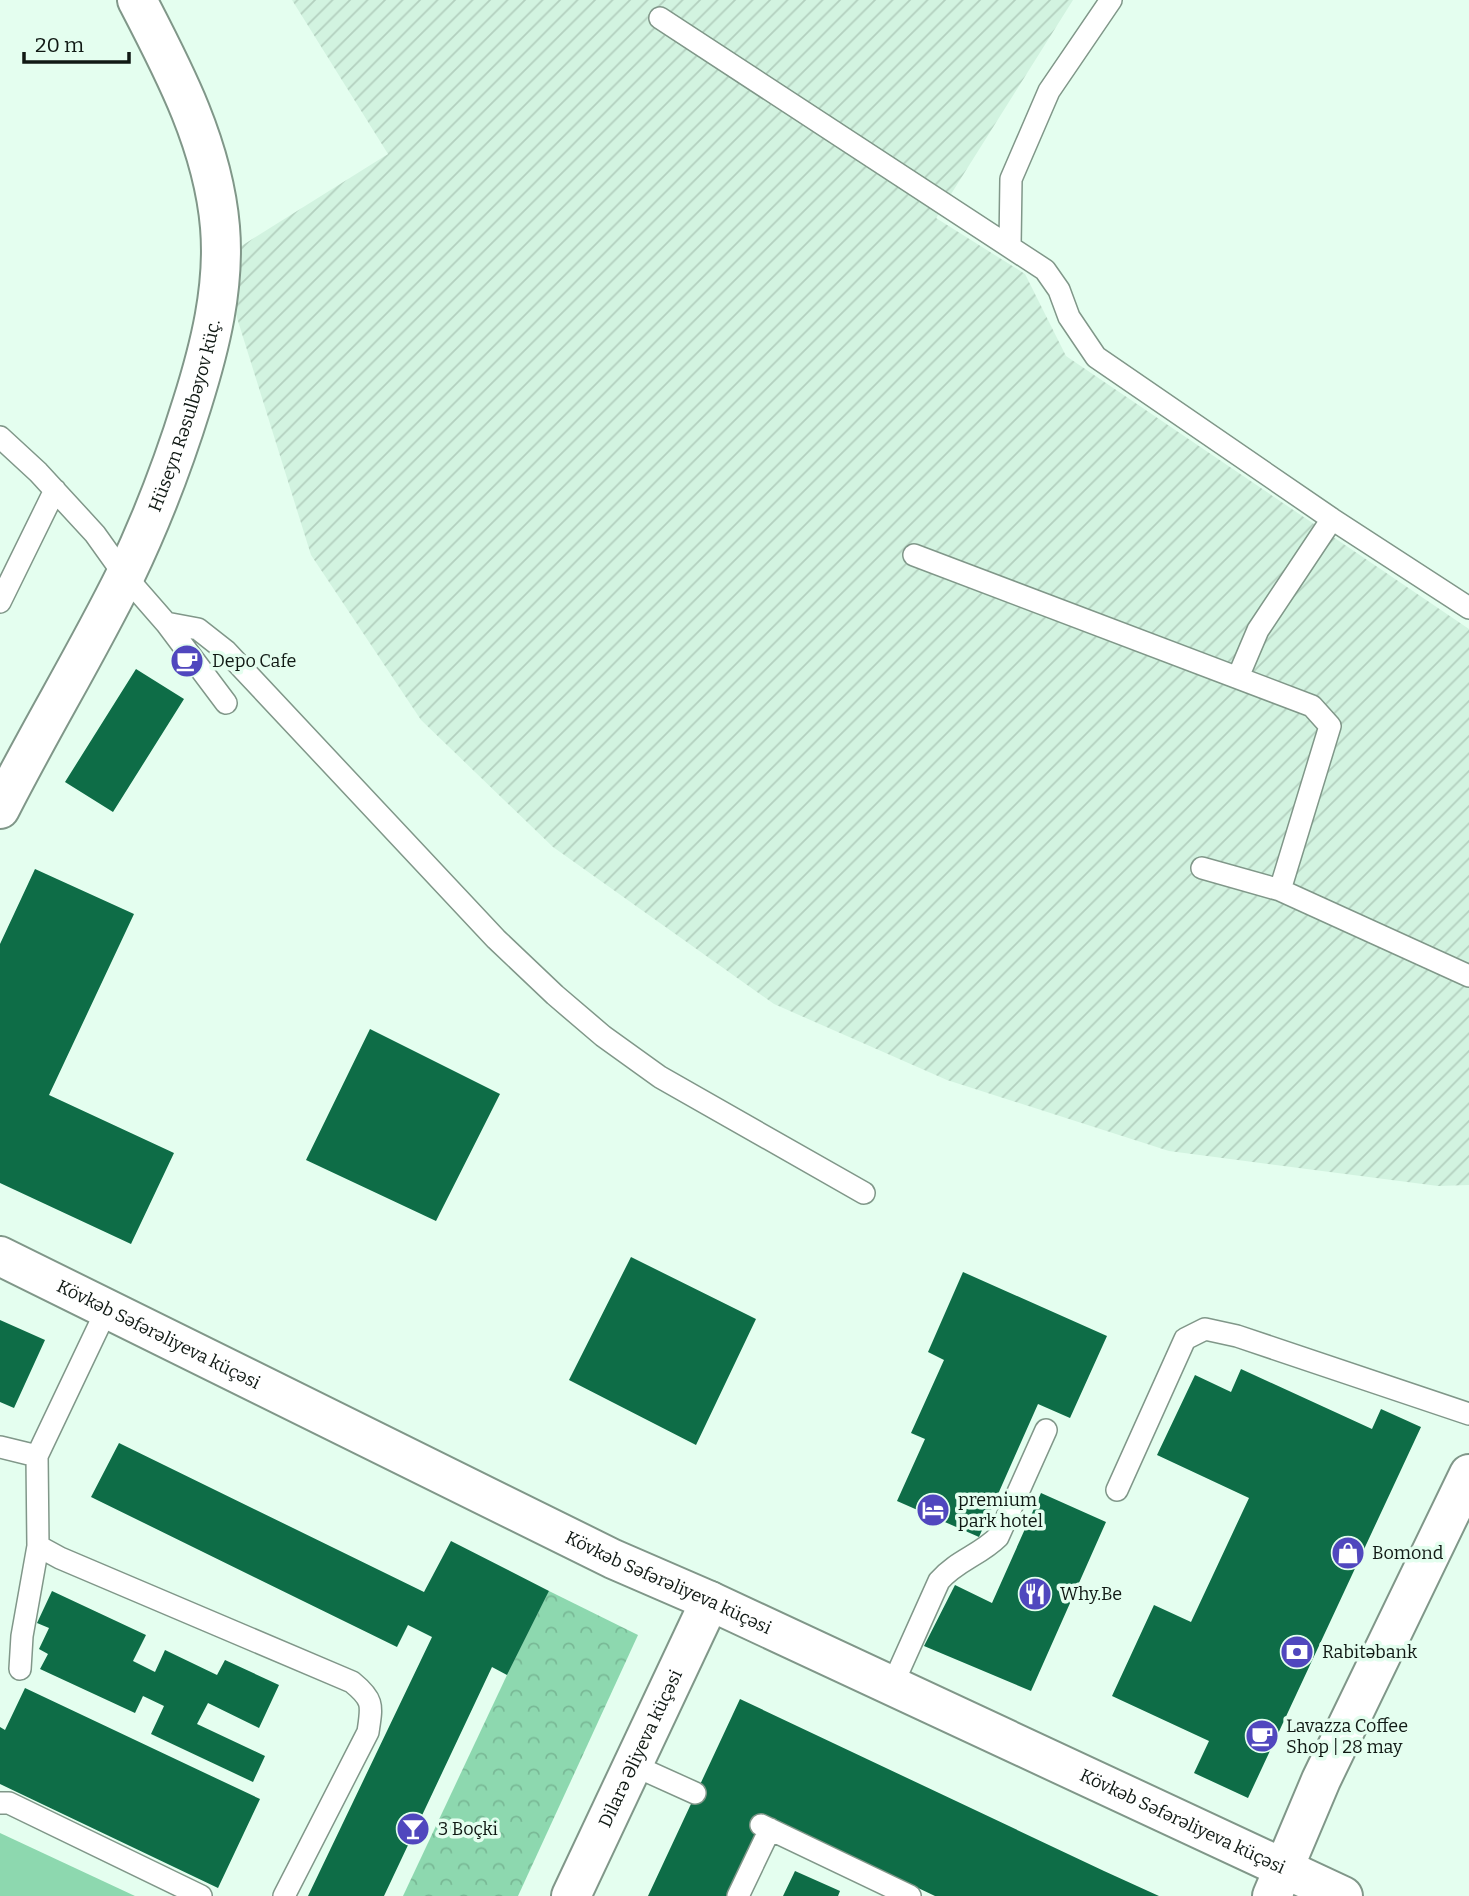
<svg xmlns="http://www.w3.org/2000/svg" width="1469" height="1896" viewBox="0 0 1469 1896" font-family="Bitter,serif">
<defs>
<pattern id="industrial-furrows" width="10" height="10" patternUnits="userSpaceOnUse" patternTransform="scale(1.75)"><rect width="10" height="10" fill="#d2f3e0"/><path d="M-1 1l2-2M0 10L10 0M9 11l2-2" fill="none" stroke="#b3d0bf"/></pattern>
<pattern id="park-crowns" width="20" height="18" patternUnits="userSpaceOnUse" patternTransform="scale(1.75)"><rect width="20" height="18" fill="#8dd8af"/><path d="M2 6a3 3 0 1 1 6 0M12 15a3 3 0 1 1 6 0" fill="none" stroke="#79b996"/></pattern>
</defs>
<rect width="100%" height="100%" fill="#e4feef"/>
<path fill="url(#industrial-furrows)" d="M292 0H1073L936 218 1025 274 1066 356 1469 629V1185L1438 1186 1169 1151 947 1080 774 1004 553 847 421 720 311 555 219 260 388 154Z"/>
<path fill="#8dd8af" d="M0 1833 135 1896H0Z"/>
<path fill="url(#park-crowns)" d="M549 1591 638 1635 518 1896H403L507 1675Z"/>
<path fill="#0e6d47" d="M136 669 184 699 113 812 65 782Z
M35 869 134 914 49 1095 174 1153 131 1244 0 1183V944Z
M370 1029 500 1094 436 1221 306 1160Z
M631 1257 756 1319 696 1445 569 1380Z
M963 1272 1107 1336 1070 1418 1038 1404 979 1537 897 1501 925 1439 911 1433 944 1360 928 1352Z
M0 1320 45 1340 14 1408 0 1402Z
M1241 1369 1372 1429 1381 1409 1421 1427 1248 1798 1194 1773 1209 1741 1112 1696 1154 1605 1191 1622 1249 1498 1157 1455 1195 1375 1231 1392Z
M119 1443 424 1592 451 1541 549 1591 507 1675 492 1667 384 1896H308L432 1637 408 1625 397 1647 91 1497Z
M1041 1493 1106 1522 1031 1691 924 1646 955 1585 992 1603Z
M52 1591 146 1635 133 1661 155 1672 165 1650 217 1675 225 1660 279 1685 259 1728 208 1703 197 1724 265 1756 253 1782 151 1734 164 1706 143 1696 135 1713 40 1669 48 1654 39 1649 49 1628 37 1623Z
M25 1688 260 1799 218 1888 0 1784V1727L5 1730Z
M740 1699 1104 1871 1159 1896H935L766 1816 727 1896H648Z
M795 1871 840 1891 838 1896H783Z"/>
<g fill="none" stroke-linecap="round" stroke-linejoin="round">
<defs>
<path id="lane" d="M660 18 1045 270 1059 290 1069 317 1096 357 1332 519 1469 608
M1010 246 1011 179 1049 91 1111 0
M0 437 38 472 95 534 125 576 166 623 226 703
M914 555 1312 706 1330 726 1280 890
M0 602 55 490
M166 623 198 629 226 651 496 939 555 995 603 1036 660 1077 864 1193
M1238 677 1258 630 1332 519
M1202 868 1280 890 1469 976
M0 1447 37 1456
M1117 1490 1185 1339 1205 1329 1237 1336 1469 1414
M38 1546 60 1558 352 1682C374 1700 372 1705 368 1732L284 1896
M20 1669 22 1636 38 1546 37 1456 107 1309
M891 1688 939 1581C956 1561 980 1555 998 1537L1046 1430
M633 1765 695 1793
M0 1803H9L201 1896
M761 1825 910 1896
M738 1896 770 1829"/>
<g id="secondary">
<path id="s1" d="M0 809C40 730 86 655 125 576 152 520 174 462 192 404 210 347 225 287 220 227 213 145 174 71 137 0"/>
<path id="s2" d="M0 1256 613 1559 710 1601 1343 1896"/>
<path id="s3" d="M571 1896 710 1601"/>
<path d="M1272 1896 1321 1780 1469 1474"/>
</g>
</defs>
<use href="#lane" stroke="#809789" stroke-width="24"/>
<use href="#secondary" stroke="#809789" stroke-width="42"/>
<use href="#lane" stroke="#fff" stroke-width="21"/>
<use href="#secondary" stroke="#fff" stroke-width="38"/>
</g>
<defs>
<symbol id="cafe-disc" viewBox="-11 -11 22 22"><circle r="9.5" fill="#5047be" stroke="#e4feef"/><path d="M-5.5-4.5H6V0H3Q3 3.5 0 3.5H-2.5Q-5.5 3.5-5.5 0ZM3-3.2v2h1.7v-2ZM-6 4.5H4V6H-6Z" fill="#fff"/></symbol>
<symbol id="hotel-disc" viewBox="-11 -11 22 22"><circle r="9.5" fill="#5047be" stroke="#e4feef"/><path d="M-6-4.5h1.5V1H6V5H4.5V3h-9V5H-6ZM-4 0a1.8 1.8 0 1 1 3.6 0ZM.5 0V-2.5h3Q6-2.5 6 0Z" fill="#fff"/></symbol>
<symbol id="shop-disc" viewBox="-11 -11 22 22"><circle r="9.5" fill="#5047be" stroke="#e4feef"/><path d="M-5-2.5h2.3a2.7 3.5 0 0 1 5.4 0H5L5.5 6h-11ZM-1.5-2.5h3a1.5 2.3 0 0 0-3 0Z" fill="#fff"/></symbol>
<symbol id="restaurant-disc" viewBox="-11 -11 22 22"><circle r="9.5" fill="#5047be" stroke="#e4feef"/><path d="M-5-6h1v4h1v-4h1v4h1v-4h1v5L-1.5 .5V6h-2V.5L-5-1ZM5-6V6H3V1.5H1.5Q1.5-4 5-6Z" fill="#fff"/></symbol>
<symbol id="bank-disc" viewBox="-11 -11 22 22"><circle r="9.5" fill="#5047be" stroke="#e4feef"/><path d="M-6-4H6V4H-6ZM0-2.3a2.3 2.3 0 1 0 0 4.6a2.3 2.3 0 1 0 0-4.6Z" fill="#fff"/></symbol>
<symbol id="bar-disc" viewBox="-11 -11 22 22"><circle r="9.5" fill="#5047be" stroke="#e4feef"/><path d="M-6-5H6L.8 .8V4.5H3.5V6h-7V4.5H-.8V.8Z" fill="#fff"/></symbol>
</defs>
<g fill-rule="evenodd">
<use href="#cafe-disc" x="168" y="642" width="38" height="38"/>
<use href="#hotel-disc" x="914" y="1491" width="38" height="38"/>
<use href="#shop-disc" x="1329" y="1534" width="38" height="38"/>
<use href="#restaurant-disc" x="1016" y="1575" width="38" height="38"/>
<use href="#bank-disc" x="1278" y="1633" width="38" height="38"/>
<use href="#cafe-disc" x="1243" y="1717" width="38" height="38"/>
<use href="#bar-disc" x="394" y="1810" width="38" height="38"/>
</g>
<g text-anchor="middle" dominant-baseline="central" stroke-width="7" stroke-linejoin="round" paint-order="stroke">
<g font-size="18" fill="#101914" stroke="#e4feef">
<text stroke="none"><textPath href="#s1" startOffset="436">Hüseyn Rəsulbəyov küç.</textPath></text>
<text stroke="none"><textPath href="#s2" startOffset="177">Kövkəb Səfərəliyeva küçəsi</textPath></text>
<text stroke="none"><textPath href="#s2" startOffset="744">Kövkəb Səfərəliyeva küçəsi</textPath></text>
<text stroke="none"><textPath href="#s3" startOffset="163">Dilarə Əliyeva küçəsi</textPath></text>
<text stroke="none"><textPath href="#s2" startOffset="1311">Kövkəb Səfərəliyeva küçəsi</textPath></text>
</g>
<g font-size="18" fill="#101914" stroke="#e4feef" text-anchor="start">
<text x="212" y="661">Depo Cafe</text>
<text x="958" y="1500">premium<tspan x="958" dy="21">park hotel</tspan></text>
<text x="1372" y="1553">Bomond</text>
<text x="1060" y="1594">Why.Be</text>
<text x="1322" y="1652">Rabitəbank</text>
<text x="1286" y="1726">Lavazza Coffee<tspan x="1286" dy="21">Shop | 28 may</tspan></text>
<text x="438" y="1829">3 Boçki</text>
</g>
</g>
<path d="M24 52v10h105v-10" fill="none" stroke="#101914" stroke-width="3.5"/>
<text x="35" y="52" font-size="21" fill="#101914" stroke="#e4feef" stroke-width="5" paint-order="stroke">20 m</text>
</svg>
